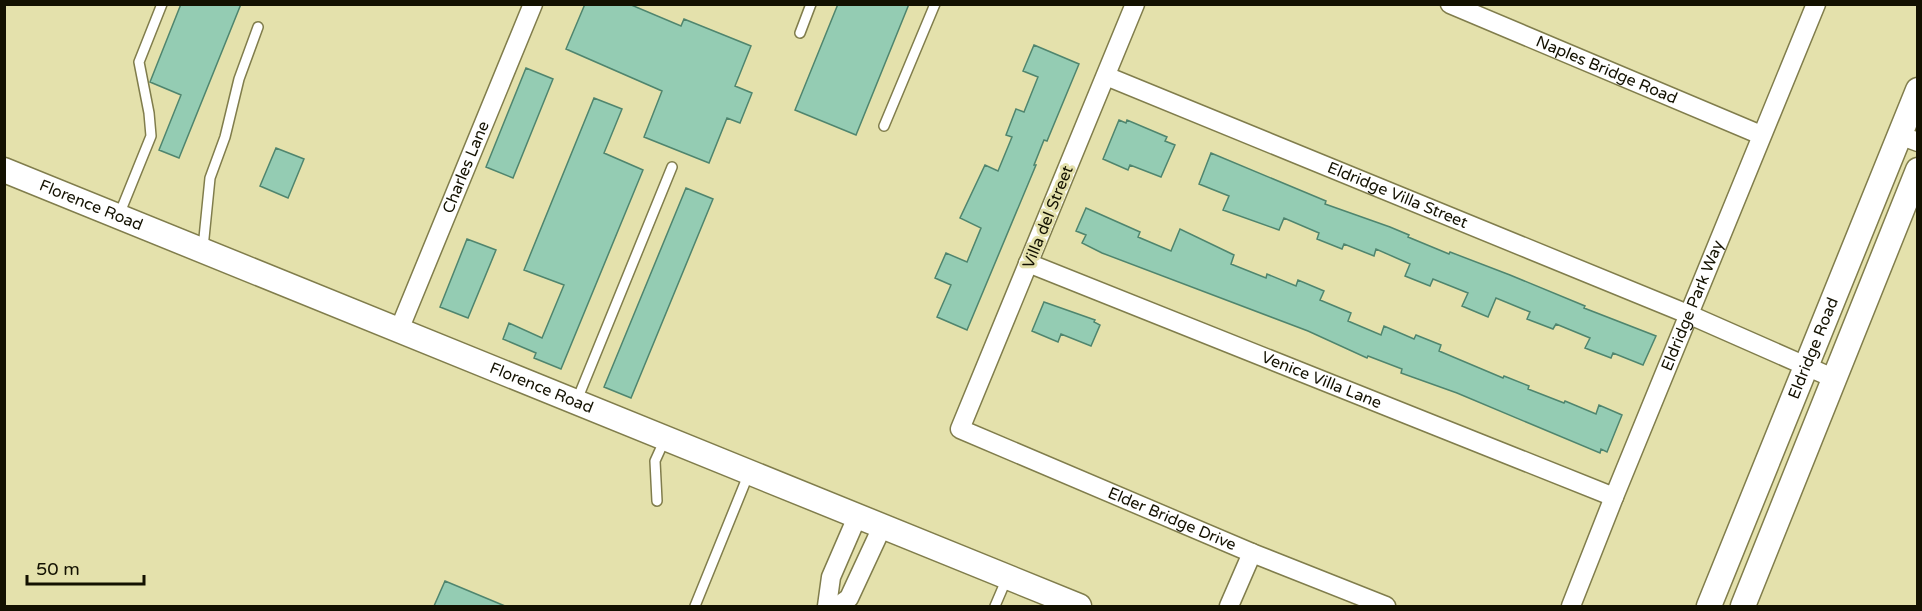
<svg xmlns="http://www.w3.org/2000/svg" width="1922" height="611" viewBox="0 0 1922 611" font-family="'Varela Round',sans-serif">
<rect width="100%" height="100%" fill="#e4e1ac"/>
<path fill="#94ccb3" stroke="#4f856e" stroke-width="1.5" d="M181 4H241L179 158 159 150 181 95 150 82Z
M585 4H629L681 26 684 19 751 46 735 86 752 93 740 123 727 118 709 163 644 137 662 91 566 49Z
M838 4H909L856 135 795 110Z
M1034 45 1079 64 1047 141 1044 140 1034 165H1036L967 330 937 317 951 285 935 278 946 253 967 262 981 228 960 218 985 165 998 171 1012 137 1006 135 1016 109 1024 112 1038 77 1023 71Z
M526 68 553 79 513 178 486 167Z
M594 98 622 109 604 153 643 170 561 369 534 358 536 353 503 339 509 323 542 338 564 285 524 270Z
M1119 120 1126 123 1127 120 1167 137 1165 141 1175 145 1161 177 1130 165 1128 170 1103 159Z
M276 148 304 159 288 198 260 186Z
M1211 153 1326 201 1325 204 1390 227 1409 235 1408 237 1449 254 1450 252 1510 275 1585 306 1584 308 1656 336 1643 365 1613 353 1611 358 1585 348 1590 338 1556 324 1553 329 1527 319 1530 312 1496 298 1488 317 1462 306 1468 293 1433 279 1430 286 1405 276 1410 264 1376 249 1374 256 1344 244 1342 249 1317 239 1319 233 1284 218 1279 230 1223 210 1229 196 1199 184Z
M686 188 713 199 631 398 604 387Z
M1086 208 1140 232 1138 237 1171 251 1180 229 1234 255 1231 264 1266 278 1267 274 1296 286 1298 280 1324 291 1320 300 1351 313 1348 321 1381 335 1384 326 1414 339 1416 335 1441 345 1439 351 1503 378 1504 376 1529 386 1528 389 1564 403 1565 401 1596 414 1599 405 1622 415 1607 452 1601 449 1600 453 1457 393 1401 373 1402 369 1368 356 1367 358 1308 331 1102 253 1082 243 1086 235 1076 231Z
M467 239 496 250 468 318 440 307Z
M1044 302 1095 320 1094 322 1100 325 1091 346 1061 334 1058 342 1032 331Z
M445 581 505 606H434Z"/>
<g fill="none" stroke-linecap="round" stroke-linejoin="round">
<defs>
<path id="lane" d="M800 33 811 4
M884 126 935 4
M119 215 151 136 149 113 139 62 162 4
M203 248 210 178 225 137 239 79 258 27
M577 400 672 167
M657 501 655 461 665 439
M695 606 749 473
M995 606 1007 578"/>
<g id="street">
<path id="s1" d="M1135 4 960 429 1252 553 1386 606"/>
<path id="s2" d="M1450 4 1761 135"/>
<path id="s3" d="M1106 76 1690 315 1833 378"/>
<path d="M1899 135 1918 142"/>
<path id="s4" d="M1028 263 1614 497"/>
<path id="s5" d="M399 330 533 4"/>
<path d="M827 606 831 577 857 517"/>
<path d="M838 606 849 598 882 527"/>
<path d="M1229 606 1252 553"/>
<path id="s6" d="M1571 606 1614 497 1816 4"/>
</g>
<g id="secondary">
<path id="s7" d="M4 170 1079 606"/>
<path id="s8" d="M1709 606 1918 90"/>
<path d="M1743 606 1918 170"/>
</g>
</defs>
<use href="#lane" stroke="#807d4c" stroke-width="12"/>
<use href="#street" stroke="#807d4c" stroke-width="21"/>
<use href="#secondary" stroke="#807d4c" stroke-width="27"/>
<use href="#lane" stroke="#fff" stroke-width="9"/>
<use href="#street" stroke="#fff" stroke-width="18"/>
<use href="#secondary" stroke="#fff" stroke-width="24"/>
</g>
<g text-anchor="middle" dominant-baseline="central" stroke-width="6" stroke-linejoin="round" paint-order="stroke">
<g font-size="16" fill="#131101" stroke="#e4e1ac">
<text stroke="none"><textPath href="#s2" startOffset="170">Naples Bridge Road</textPath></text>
<text stroke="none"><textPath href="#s5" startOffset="176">Charles Lane</textPath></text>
<text stroke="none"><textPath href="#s3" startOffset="315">Eldridge Villa Street</textPath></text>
<text stroke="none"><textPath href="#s7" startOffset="94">Florence Road</textPath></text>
<text transform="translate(1048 217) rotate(-68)">Villa del Street</text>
<text stroke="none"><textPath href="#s6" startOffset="324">Eldridge Park Way</textPath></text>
<text stroke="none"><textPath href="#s8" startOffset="278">Eldridge Road</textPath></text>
<text stroke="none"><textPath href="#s4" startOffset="316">Venice Villa Lane</textPath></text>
<text stroke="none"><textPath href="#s7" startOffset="580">Florence Road</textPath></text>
<text stroke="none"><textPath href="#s1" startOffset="690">Elder Bridge Drive</textPath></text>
</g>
</g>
<rect width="1922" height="611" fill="none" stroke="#131101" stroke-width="12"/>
<path d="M27 575v9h117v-9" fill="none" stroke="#131101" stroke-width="3"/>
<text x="36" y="575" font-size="18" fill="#131101" stroke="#e4e1ac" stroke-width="4.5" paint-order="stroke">50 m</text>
</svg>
